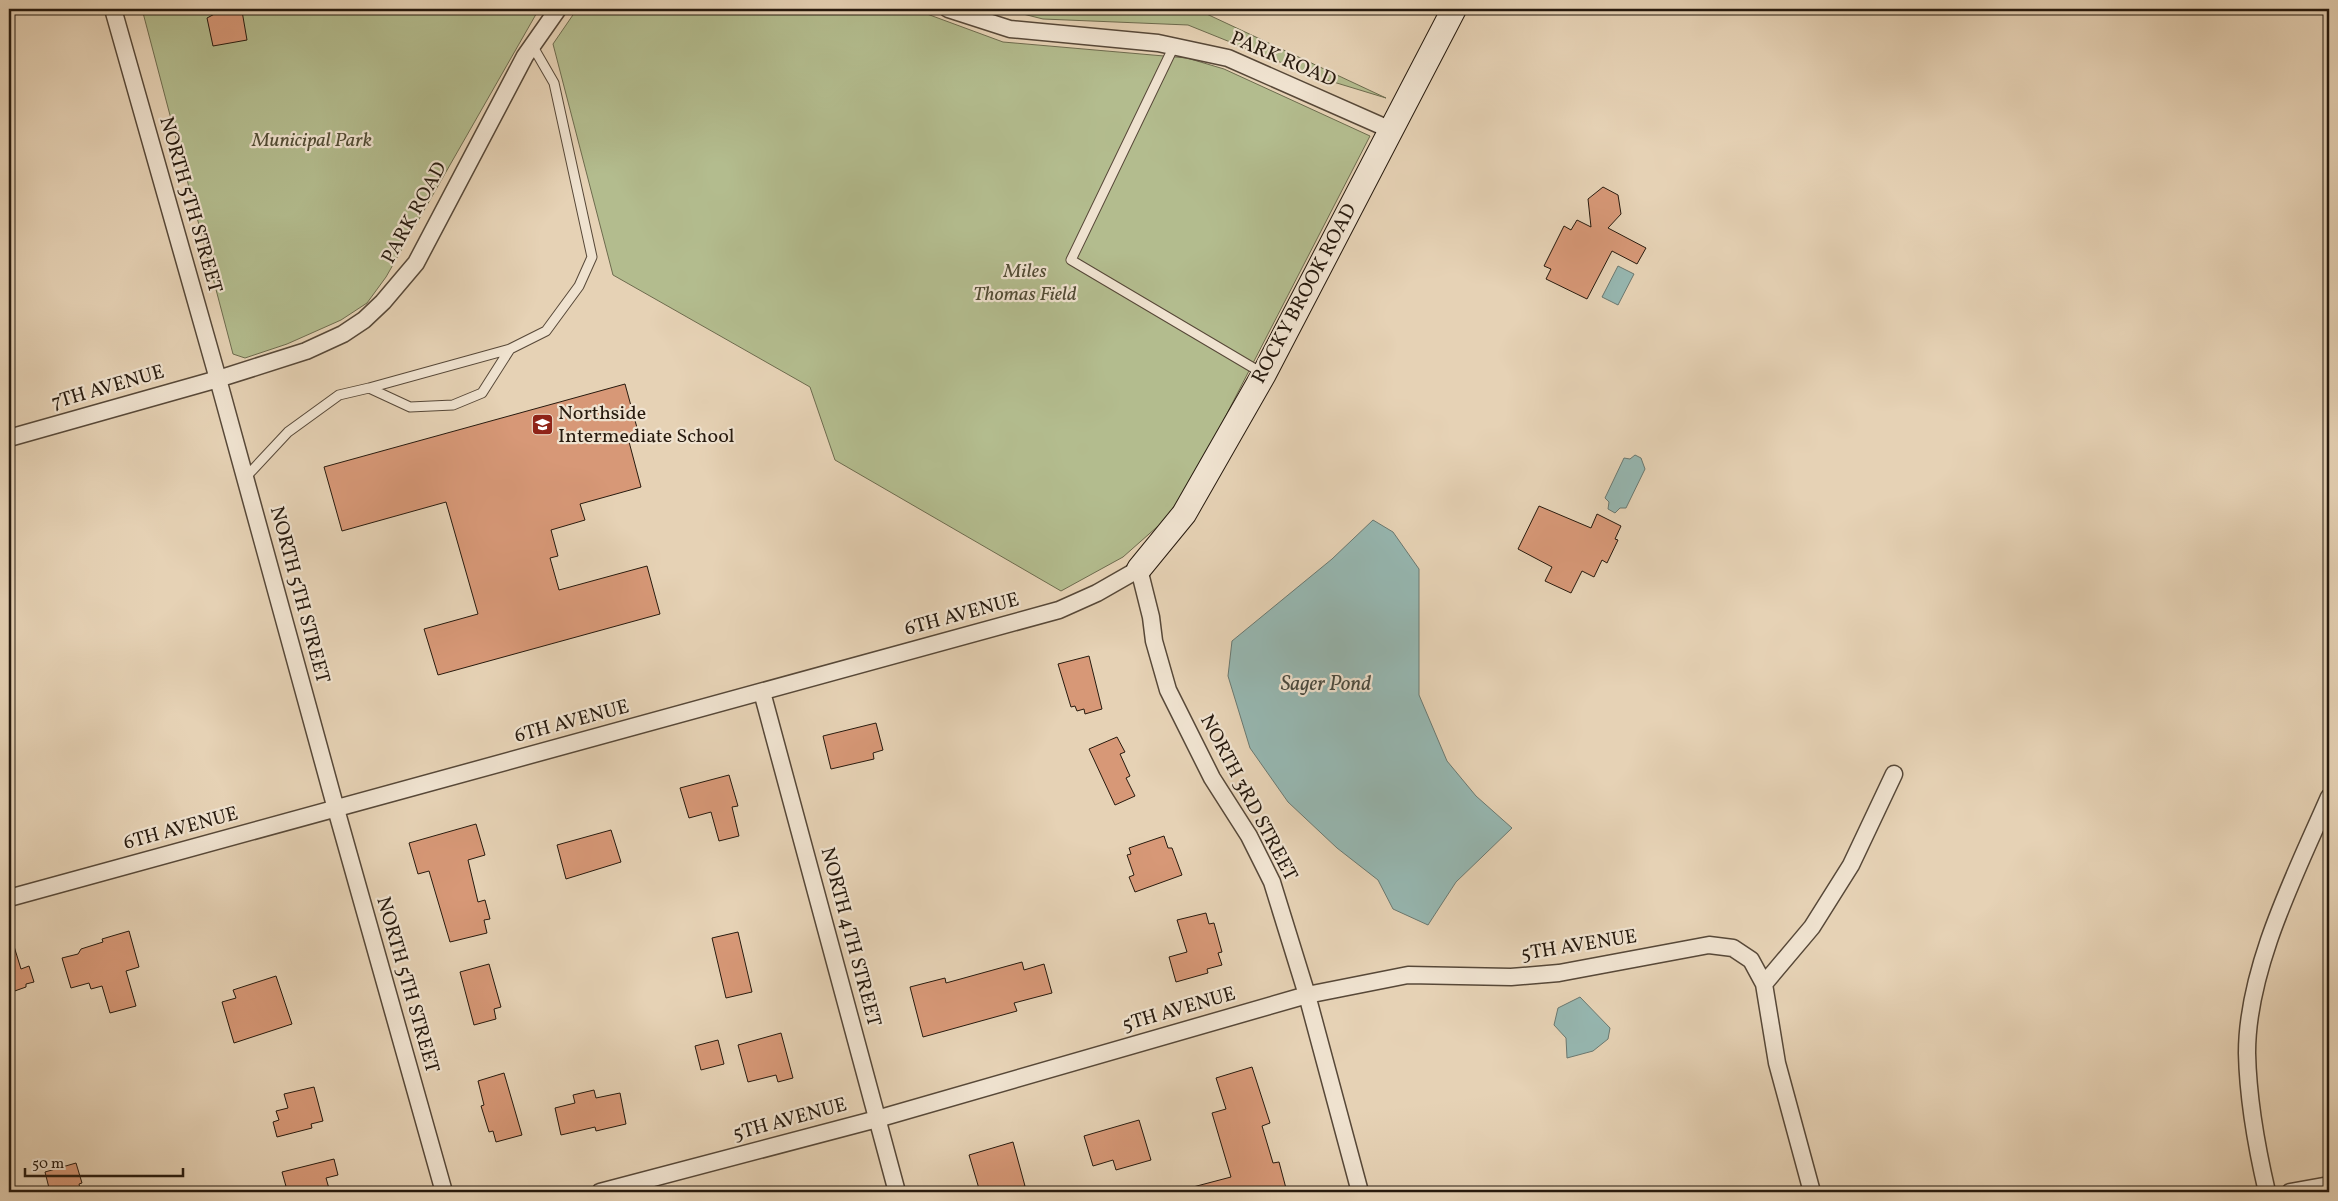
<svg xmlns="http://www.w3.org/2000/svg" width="2338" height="1201" viewBox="0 0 2338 1201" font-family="Vollkorn,serif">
<rect width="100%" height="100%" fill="#e6d2b5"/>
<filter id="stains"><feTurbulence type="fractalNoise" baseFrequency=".004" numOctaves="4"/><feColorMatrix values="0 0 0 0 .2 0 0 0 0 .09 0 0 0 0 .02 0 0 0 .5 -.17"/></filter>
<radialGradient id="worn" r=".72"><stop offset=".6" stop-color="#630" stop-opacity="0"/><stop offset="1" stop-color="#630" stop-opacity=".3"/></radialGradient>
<path fill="#b3bc8e" stroke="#6d6b4e" d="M142 9H539L386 277 367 303 341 320 287 344 245 358 233 354Z
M577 9H920L927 14 1003 42 1187 58 1224 69 1370 136 1201 464 1166 519 1123 557 1061 591 835 460 810 387 613 275 553 44Z
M1003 9H1196L1386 98 1317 77 1188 25 1043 19Z"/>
<path fill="#96b7b1" stroke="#6a7870" d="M1618 266 1634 274 1618 305 1602 297Z
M1635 455 1641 458 1645 469 1626 508H1620L1615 513 1608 509 1609 502 1605 498 1624 458 1630 459Z
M1373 520 1393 532 1419 569V695L1447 761 1476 796 1512 828 1456 882 1428 925 1393 909 1378 880 1337 848 1288 802 1250 748 1228 676 1232 641 1332 559Z
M1580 997 1610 1028 1608 1039 1593 1051 1567 1058 1566 1038 1554 1025 1558 1008Z"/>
<path fill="#d79877" stroke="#271a0e" d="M224 9 242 11 247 40 213 46 207 18Z
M1603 187 1618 195 1621 214 1608 228 1646 248 1637 264 1612 251 1587 299 1546 279 1551 269 1544 266 1564 226 1571 230 1577 220 1591 227 1588 199Z
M625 384 639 435 628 438 641 487 580 504 585 520 551 530 558 556 550 558 559 590 647 566 660 614 438 675 424 629 478 614 446 502 342 531 324 467Z
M1539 506 1591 528 1597 514 1621 526 1615 539 1618 540 1607 563 1602 560 1594 577 1582 571 1571 593 1545 581 1552 567 1518 549Z
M1089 656 1102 709 1085 714 1084 709 1077 711 1075 706 1071 707 1058 664Z
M876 723 883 750 873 753 874 759 831 769 823 736Z
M1117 737 1125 752 1120 754 1130 776 1126 778 1135 796 1115 805 1089 749Z
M729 775 738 806 732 807 739 836 719 841 711 812 689 818 680 788Z
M476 824 485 855 468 860 478 902 485 900 490 919 484 920 487 933 450 942 429 871 418 874 409 843Z
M611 830 621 862 566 879 557 845Z
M1164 836 1168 848H1172L1182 875 1135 892 1129 877 1134 875 1127 855 1131 854 1129 848Z
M1206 913 1209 924 1214 923 1222 952 1218 953 1222 965 1207 969 1208 973 1176 982 1169 957 1187 952 1177 920Z
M129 931 139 967 126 971 136 1006 110 1013 102 986 91 989 89 983 71 988 62 958 78 954 81 949 103 942 102 939Z
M738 932 752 992 726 998 712 938Z
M9 943H13L21 969 29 966 34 982 26 984V987L9 993Z
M1022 962 1024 970 1044 964 1052 993 1014 1003 1017 1011 923 1037 910 987 945 978 946 983Z
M489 964 501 1007 494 1009 496 1019 474 1025 460 972Z
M276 976 292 1024 234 1043 222 1002 236 998 233 990Z
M781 1033 793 1078 778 1082 776 1075 748 1082 738 1045Z
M718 1040 724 1064 701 1070 695 1046Z
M1252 1067 1270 1123 1262 1126 1273 1163 1279 1162 1287 1192H1194L1193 1187 1231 1177 1212 1113 1226 1109 1216 1078Z
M504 1073 522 1135 496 1142 493 1131 489 1132 481 1106 484 1105 478 1081Z
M314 1087 323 1121 311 1124 312 1128 277 1137 273 1122 279 1120 276 1111 288 1108 284 1094Z
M594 1090 596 1098 620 1093 626 1124 596 1131 595 1127 561 1135 555 1108 575 1103 573 1095Z
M1139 1120 1151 1160 1116 1170 1113 1160 1093 1166 1084 1136Z
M1013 1142 1025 1186 1002 1192H980L969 1155Z
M334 1159 338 1175 326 1178 330 1192H294L293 1188 287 1190 282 1172Z
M76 1163 82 1183 79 1184 81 1192H50L45 1172Z"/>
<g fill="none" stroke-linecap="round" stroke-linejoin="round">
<defs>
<path id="lane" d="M1174 46 1071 260 1262 373
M369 388 510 349
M245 478 288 432 339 395 369 388 410 407 453 405 482 393 510 349 546 331 579 286 592 257 554 83 532 45"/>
<path id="street" d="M113 9 218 379 336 809 444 1192
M948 9 1010 29 1158 43 1228 58 1391 130
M9 438 218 379 306 351 343 334 364 320 383 302 416 263 525 56 558 9
M762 692 897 1192
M9 898 1059 610 1097 593 1139 569 1151 617 1154 641 1168 690 1212 778 1249 836 1272 882 1307 995 1360 1192
M1764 984 1812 927 1851 865 1894 774
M600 1192 877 1119 1307 995 1408 975 1511 977 1559 973 1709 945 1733 948 1751 960 1764 984 1777 1063 1812 1192
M2267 1192C2256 1145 2248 1101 2247 1053 2247 968 2296 873 2329 797
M2290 1192 2329 1185"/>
<path id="secondary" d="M1139 569 1184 514 1264 374 1454 9"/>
</defs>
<use href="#lane" stroke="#574838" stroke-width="11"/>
<use href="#street" stroke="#574838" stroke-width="19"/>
<use href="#secondary" stroke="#271a0e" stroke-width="26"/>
<use href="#lane" stroke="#efe2cf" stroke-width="9"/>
<use href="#street" stroke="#efe2cf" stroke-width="16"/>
<use href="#secondary" stroke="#efe2cf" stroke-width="24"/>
</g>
<defs>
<symbol id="school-square" viewBox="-11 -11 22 22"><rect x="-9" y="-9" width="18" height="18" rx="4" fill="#8f2418" stroke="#efe2cf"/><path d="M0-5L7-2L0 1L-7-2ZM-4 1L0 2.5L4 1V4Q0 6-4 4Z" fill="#fff"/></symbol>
</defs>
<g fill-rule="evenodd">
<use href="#school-square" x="530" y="412" width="25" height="25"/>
</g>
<g text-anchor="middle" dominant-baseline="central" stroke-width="4.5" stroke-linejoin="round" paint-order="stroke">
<g font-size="20" fill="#271a0e" stroke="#efe2cf">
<text transform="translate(1283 60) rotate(23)">PARK ROAD</text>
<text transform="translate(190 205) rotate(74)">NORTH 5TH STREET</text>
<text transform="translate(415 213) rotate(-61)">PARK ROAD</text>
<text transform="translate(1305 294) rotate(-62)">ROCKY BROOK ROAD</text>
<text transform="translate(108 388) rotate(-16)">7TH AVENUE</text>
<text transform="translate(299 595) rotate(75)">NORTH 5TH STREET</text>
<text transform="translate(962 615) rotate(-15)">6TH AVENUE</text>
<text transform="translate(572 722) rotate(-15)">6TH AVENUE</text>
<text transform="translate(1248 798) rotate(62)">NORTH 3RD STREET</text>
<text transform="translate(181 829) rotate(-15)">6TH AVENUE</text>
<text transform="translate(850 937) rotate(75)">NORTH 4TH STREET</text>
<text transform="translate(1579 946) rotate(-9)">5TH AVENUE</text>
<text transform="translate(407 985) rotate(74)">NORTH 5TH STREET</text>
<text transform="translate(1179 1010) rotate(-16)">5TH AVENUE</text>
<text transform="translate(790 1120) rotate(-15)">5TH AVENUE</text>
</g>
<g font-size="20" font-style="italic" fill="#514b34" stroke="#efe2cf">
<text x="312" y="141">Municipal Park</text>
<text x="1025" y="272">Miles<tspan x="1025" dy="23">Thomas Field</tspan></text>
</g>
<g font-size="20" fill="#271a0e" stroke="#efe2cf" text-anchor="start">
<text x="558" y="414">Northside<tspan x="558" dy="23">Intermediate School</tspan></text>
</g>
<g font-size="21" font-style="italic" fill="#48493f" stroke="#efe2cf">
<text x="1326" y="684">Sager Pond</text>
</g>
</g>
<rect width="2338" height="1201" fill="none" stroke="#e6d2b5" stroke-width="30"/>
<rect x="10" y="10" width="2318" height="1181" fill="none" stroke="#271a0e" stroke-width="2.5"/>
<rect x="15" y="15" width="2308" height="1171" fill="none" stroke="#271a0e"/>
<path d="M25 1168v8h158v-8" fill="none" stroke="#271a0e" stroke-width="2.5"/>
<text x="32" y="1168" font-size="15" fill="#271a0e" stroke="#efe2cf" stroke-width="4" paint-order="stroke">50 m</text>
<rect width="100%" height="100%" filter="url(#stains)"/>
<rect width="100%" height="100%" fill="url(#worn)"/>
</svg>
